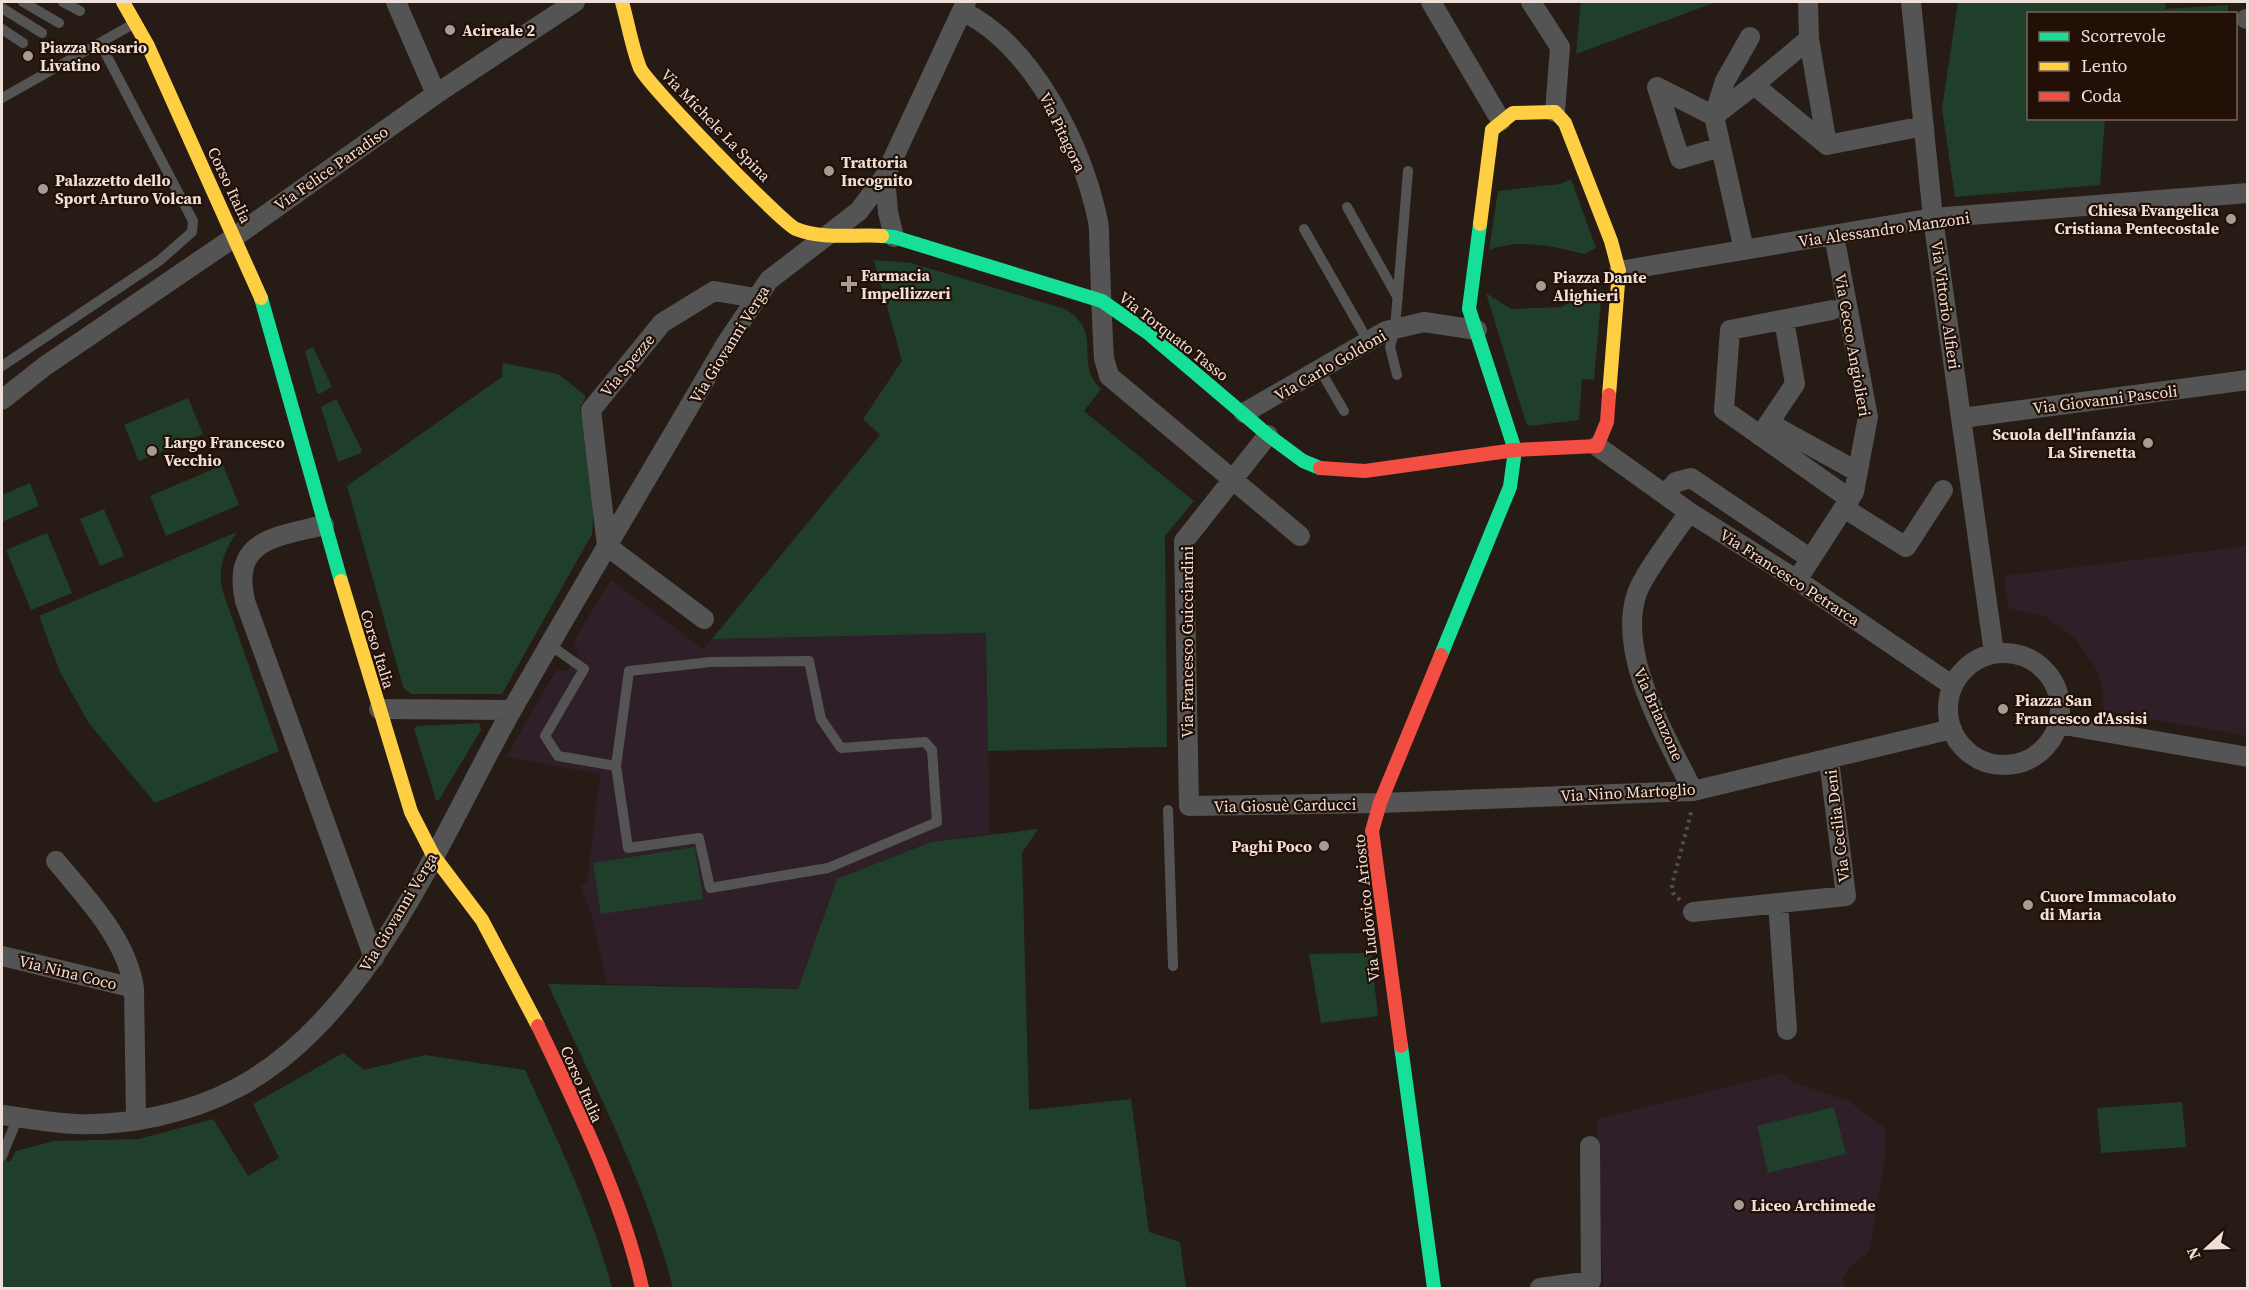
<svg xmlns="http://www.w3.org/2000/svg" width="2249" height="1290" viewBox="0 0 2249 1290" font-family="'Source Serif 4',serif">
<rect width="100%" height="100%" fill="#261b15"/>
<path fill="#2f1f28" d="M2247 546V736L2104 711 2102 684 2095 667 2074 637 2044 616 2008 608 2004 576Z
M611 580 703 649 712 639 986 633 990 834 931 842 837 879 798 989 607 984 592 917 581 886 587 883 600 774 506 757 556 670 568 671 579 654 573 642Z
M1783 1073 1792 1082 1847 1100 1886 1129 1885 1158 1869 1252 1848 1268 1843 1279 1846 1288H1603L1597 1119Z"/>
<path fill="#1f3f2a" d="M1581 2H1716L1576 54Z
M1958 2H2166L2165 9 2228 5V13L2028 14V118L2105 119 2100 185 1955 197 1942 109Z
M1571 179 1596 248 1584 254C1554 246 1519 238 1489 250L1498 191 1560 184Z
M874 260 911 263 1065 309C1105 333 1073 363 1101 389L1084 411 1194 501 1165 536 1167 747 988 751 986 633 712 639 880 435 863 419 902 361Z
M1602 290 1594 380 1582 379 1579 420 1530 426 1526 423 1486 293 1511 309 1562 307 1589 291Z
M313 347 332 387 319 394 317 393 305 351Z
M503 363 558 374 586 396 580 408 595 494 592 534 502 694H411L403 687 347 486 502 377Z
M188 398 203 434 139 461 124 425Z
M336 399 362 450 361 453 338 462 321 407Z
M223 465 239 505 166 536 150 496Z
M30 483 39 506 2 522V495Z
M104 509 124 556 100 566 80 519Z
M237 532C224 551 218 567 222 589L279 751 155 803 88 722 60 672 39 616Z
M47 533 72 593 31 610 6 550Z
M479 723 481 730 439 800H436L414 728 417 726Z
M1038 829 1022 853 1029 1110 1131 1099 1149 1232 1180 1242 1186 1288H673C646 1182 593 1084 548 984L798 989 837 879 931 842Z
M695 847 703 899 601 914 593 863Z
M1371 953 1378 1016 1321 1023 1309 954Z
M343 1053 364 1070 425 1055 525 1070C558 1141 592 1212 612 1288H2V1159L10 1162 16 1151 54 1141 139 1139 213 1119 248 1176 279 1158 253 1104Z
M2182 1102 2186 1147 2101 1153 2097 1108Z
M1834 1107 1846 1154 1768 1173 1757 1126Z"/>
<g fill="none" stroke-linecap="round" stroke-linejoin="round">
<path stroke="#50504d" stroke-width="4" stroke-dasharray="3 4.5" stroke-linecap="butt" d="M1680 900 1673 893 1672 885 1692 809"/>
<path stroke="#535453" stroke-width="10" d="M23 2 59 23
M63 2 80 11
M2 8 42 33
M2 29 23 43
M2 98 135 23
M1347 207 1398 298
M1304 229 1368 341
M2 366 159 261 192 232 193 221 100 43
M1320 370 1344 411
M1397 375 1390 347 1395 328 1408 171
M550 645 584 669 545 736 558 756 616 766 628 848 699 838 710 888 828 868 937 822 932 750 925 742 841 748 821 719 809 661 711 662 629 671 616 766
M1168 810 1173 966
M2 1156 18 1117"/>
<path stroke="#535453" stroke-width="20" d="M396 2 436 94
M1431 2 1501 121
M1531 2 1560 47 1555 112
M1911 2 1933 218 1994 653
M962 11C1034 46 1082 146 1098 221 1100 234 1099 249 1100 262 1101 294 1102 326 1104 358L1109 376 1300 536
M2246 19H2248
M1809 39 1827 145
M1754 85 1809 39 1808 2
M1721 147 1680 159 1657 87 1714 116 1725 81 1750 37
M885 176 888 212 894 237
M1744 250 1714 116 1754 85 1827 145 1924 126
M1619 271 1933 218 2248 193
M1832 310 1730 330 1724 410 1850 499
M2 400 45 366 236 236 436 94 575 2
M1244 413 1386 331 1424 322 1477 330
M1962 418 2248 380
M1769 423 1858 472
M1268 435 1184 541 1189 806 1380 803 1693 791 1952 729
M1760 436 1795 384 1784 320
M1597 446 1689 512 1797 580 1953 686
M1665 494 1676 482 1691 478 1811 559
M1844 508 1906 547 1943 490
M1689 512C1676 532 1644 573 1637 593 1616 654 1666 736 1693 791
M324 525C276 537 231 539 245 601L374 958
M1797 580 1854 492 1868 417 1834 235
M704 619 607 546 591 410 662 323 714 291 756 298
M1948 709a56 56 0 1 1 112 0a56 56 0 1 1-112 0Z
M379 709 512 710
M2058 724 2248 757
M56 861C87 899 126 938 134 988L136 1119
M1778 903 1787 1030
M1693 912 1846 896 1829 760
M2 956 134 988
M2 1115C26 1118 51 1123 76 1124 128 1126 190 1113 237 1088 371 1017 441 835 513 708 583 585 656 464 727 342L769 280 859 211 885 176 966 2
M1540 1288 1591 1281 1590 1146"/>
<path stroke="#16e098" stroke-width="14" d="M882 236 894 237 1102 301 1148 333 1268 435 1303 461 1320 468
M261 298 341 581
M1441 655 1510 487 1515 450 1469 309 1480 224
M1401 1046 1434 1288"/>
<path stroke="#ffcf43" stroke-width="14" d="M123 2 148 46 261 298
M622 2C628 23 632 48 640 68 647 84 782 223 796 229 824 240 853 234 882 236
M1480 224 1492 130 1513 113 1555 112 1565 123 1611 241 1619 271 1609 395
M341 581 411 812 433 855 482 920 538 1026"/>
<path stroke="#f24e42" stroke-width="14" d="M1320 468 1365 471 1515 450 1597 446 1607 422 1609 395
M538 1026C577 1107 623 1201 642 1288
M1401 1046 1372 831 1380 803 1441 655"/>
</g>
<g fill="#a89b94" stroke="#221006" stroke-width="2">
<circle cx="450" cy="30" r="6"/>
<circle cx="28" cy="56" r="6"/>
<circle cx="829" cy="171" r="6"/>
<circle cx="43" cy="189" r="6"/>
<circle cx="2231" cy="219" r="6"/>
<path d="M846 275h6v6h6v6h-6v6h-6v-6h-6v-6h6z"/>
<circle cx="1541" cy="286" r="6"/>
<circle cx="2148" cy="443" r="6"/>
<circle cx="152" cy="451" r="6"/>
<circle cx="2003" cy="709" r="6"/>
<circle cx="1324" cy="846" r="6"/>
<circle cx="2028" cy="905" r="6"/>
<circle cx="1739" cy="1205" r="6"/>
</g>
<g text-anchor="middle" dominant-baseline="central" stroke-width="4.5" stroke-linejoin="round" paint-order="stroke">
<g font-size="16" font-weight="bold" fill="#eee0d9" stroke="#221006" text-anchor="start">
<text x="462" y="30">Acireale 2</text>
<text x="40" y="47">Piazza Rosario<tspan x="40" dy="18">Livatino</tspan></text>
<text x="841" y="162">Trattoria<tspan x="841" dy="18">Incognito</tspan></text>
<text x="55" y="180">Palazzetto dello<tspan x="55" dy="18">Sport Arturo Volcan</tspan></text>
<text x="2219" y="210" text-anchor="end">Chiesa Evangelica<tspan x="2219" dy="18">Cristiana Pentecostale</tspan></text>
<text x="861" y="275">Farmacia<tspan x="861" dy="18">Impellizzeri</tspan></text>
<text x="1553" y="277">Piazza Dante<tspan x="1553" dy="18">Alighieri</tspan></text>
<text x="2136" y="434" text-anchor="end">Scuola dell'infanzia<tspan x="2136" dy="18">La Sirenetta</tspan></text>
<text x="164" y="442">Largo Francesco<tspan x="164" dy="18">Vecchio</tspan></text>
<text x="2015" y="700">Piazza San<tspan x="2015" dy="18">Francesco d'Assisi</tspan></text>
<text x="1312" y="846" text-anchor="end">Paghi Poco</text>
<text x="2040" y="896">Cuore Immacolato<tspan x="2040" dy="18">di Maria</tspan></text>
<text x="1751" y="1205">Liceo Archimede</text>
</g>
<g font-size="16" fill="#eee0d9" stroke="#221006">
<text transform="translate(716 125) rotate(46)">Via Michele La Spina</text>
<text transform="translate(1063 132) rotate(64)">Via Pitagora</text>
<text transform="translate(331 168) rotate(-35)">Via Felice Paradiso</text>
<text transform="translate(230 185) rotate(65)">Corso Italia</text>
<text transform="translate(1884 229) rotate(-8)">Via Alessandro Manzoni</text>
<text transform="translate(1946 305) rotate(82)">Via Vittorio Alfieri</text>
<text transform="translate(1174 336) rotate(38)">Via Torquato Tasso</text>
<text transform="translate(729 344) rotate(-58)">Via Giovanni Verga</text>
<text transform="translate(1853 345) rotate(80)">Via Cecco Angiolieri</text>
<text transform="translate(627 365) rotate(-51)">Via Spezze</text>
<text transform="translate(1330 365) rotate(-30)">Via Carlo Goldoni</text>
<text transform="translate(2105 399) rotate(-7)">Via Giovanni Pascoli</text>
<text transform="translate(1790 577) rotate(33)">Via Francesco Petrarca</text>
<text transform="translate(1187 642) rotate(-90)">Via Francesco Guicciardini</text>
<text transform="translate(378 649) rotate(73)">Corso Italia</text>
<text transform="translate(1659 714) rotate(66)">Via Brianzone</text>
<text transform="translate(1628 792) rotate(-3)">Via Nino Martoglio</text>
<text transform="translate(1285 805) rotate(-1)">Via Giosuè Carducci</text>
<text transform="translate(1837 826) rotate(-97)">Via Cecilia Deni</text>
<text transform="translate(1366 908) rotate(-96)">Via Ludovico Ariosto</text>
<text transform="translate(398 912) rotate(-59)">Via Giovanni Verga</text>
<text transform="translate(68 972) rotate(14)">Via Nina Coco</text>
<text transform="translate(582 1084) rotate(66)">Corso Italia</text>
</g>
</g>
<rect width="2249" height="1290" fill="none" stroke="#eee0d9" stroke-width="6"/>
<rect x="2027" y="12" width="210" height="108" fill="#221006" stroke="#74635a" stroke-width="1.5"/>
<rect x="2039" y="32" width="30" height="9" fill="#16e098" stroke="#74635a" stroke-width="1.5"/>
<text x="2081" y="42" font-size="18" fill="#eee0d9">Scorrevole</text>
<rect x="2039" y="62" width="30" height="9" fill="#ffcf43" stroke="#74635a" stroke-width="1.5"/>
<text x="2081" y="72" font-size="18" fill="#eee0d9">Lento</text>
<rect x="2039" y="92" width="30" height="9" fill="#f24e42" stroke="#74635a" stroke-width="1.5"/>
<text x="2081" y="102" font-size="18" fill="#eee0d9">Coda</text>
<g transform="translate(2207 1248) rotate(248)" stroke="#221006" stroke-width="4.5" paint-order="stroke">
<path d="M0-4.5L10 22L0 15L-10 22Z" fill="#eee0d9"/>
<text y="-9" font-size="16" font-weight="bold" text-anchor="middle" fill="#eee0d9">N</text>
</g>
</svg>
